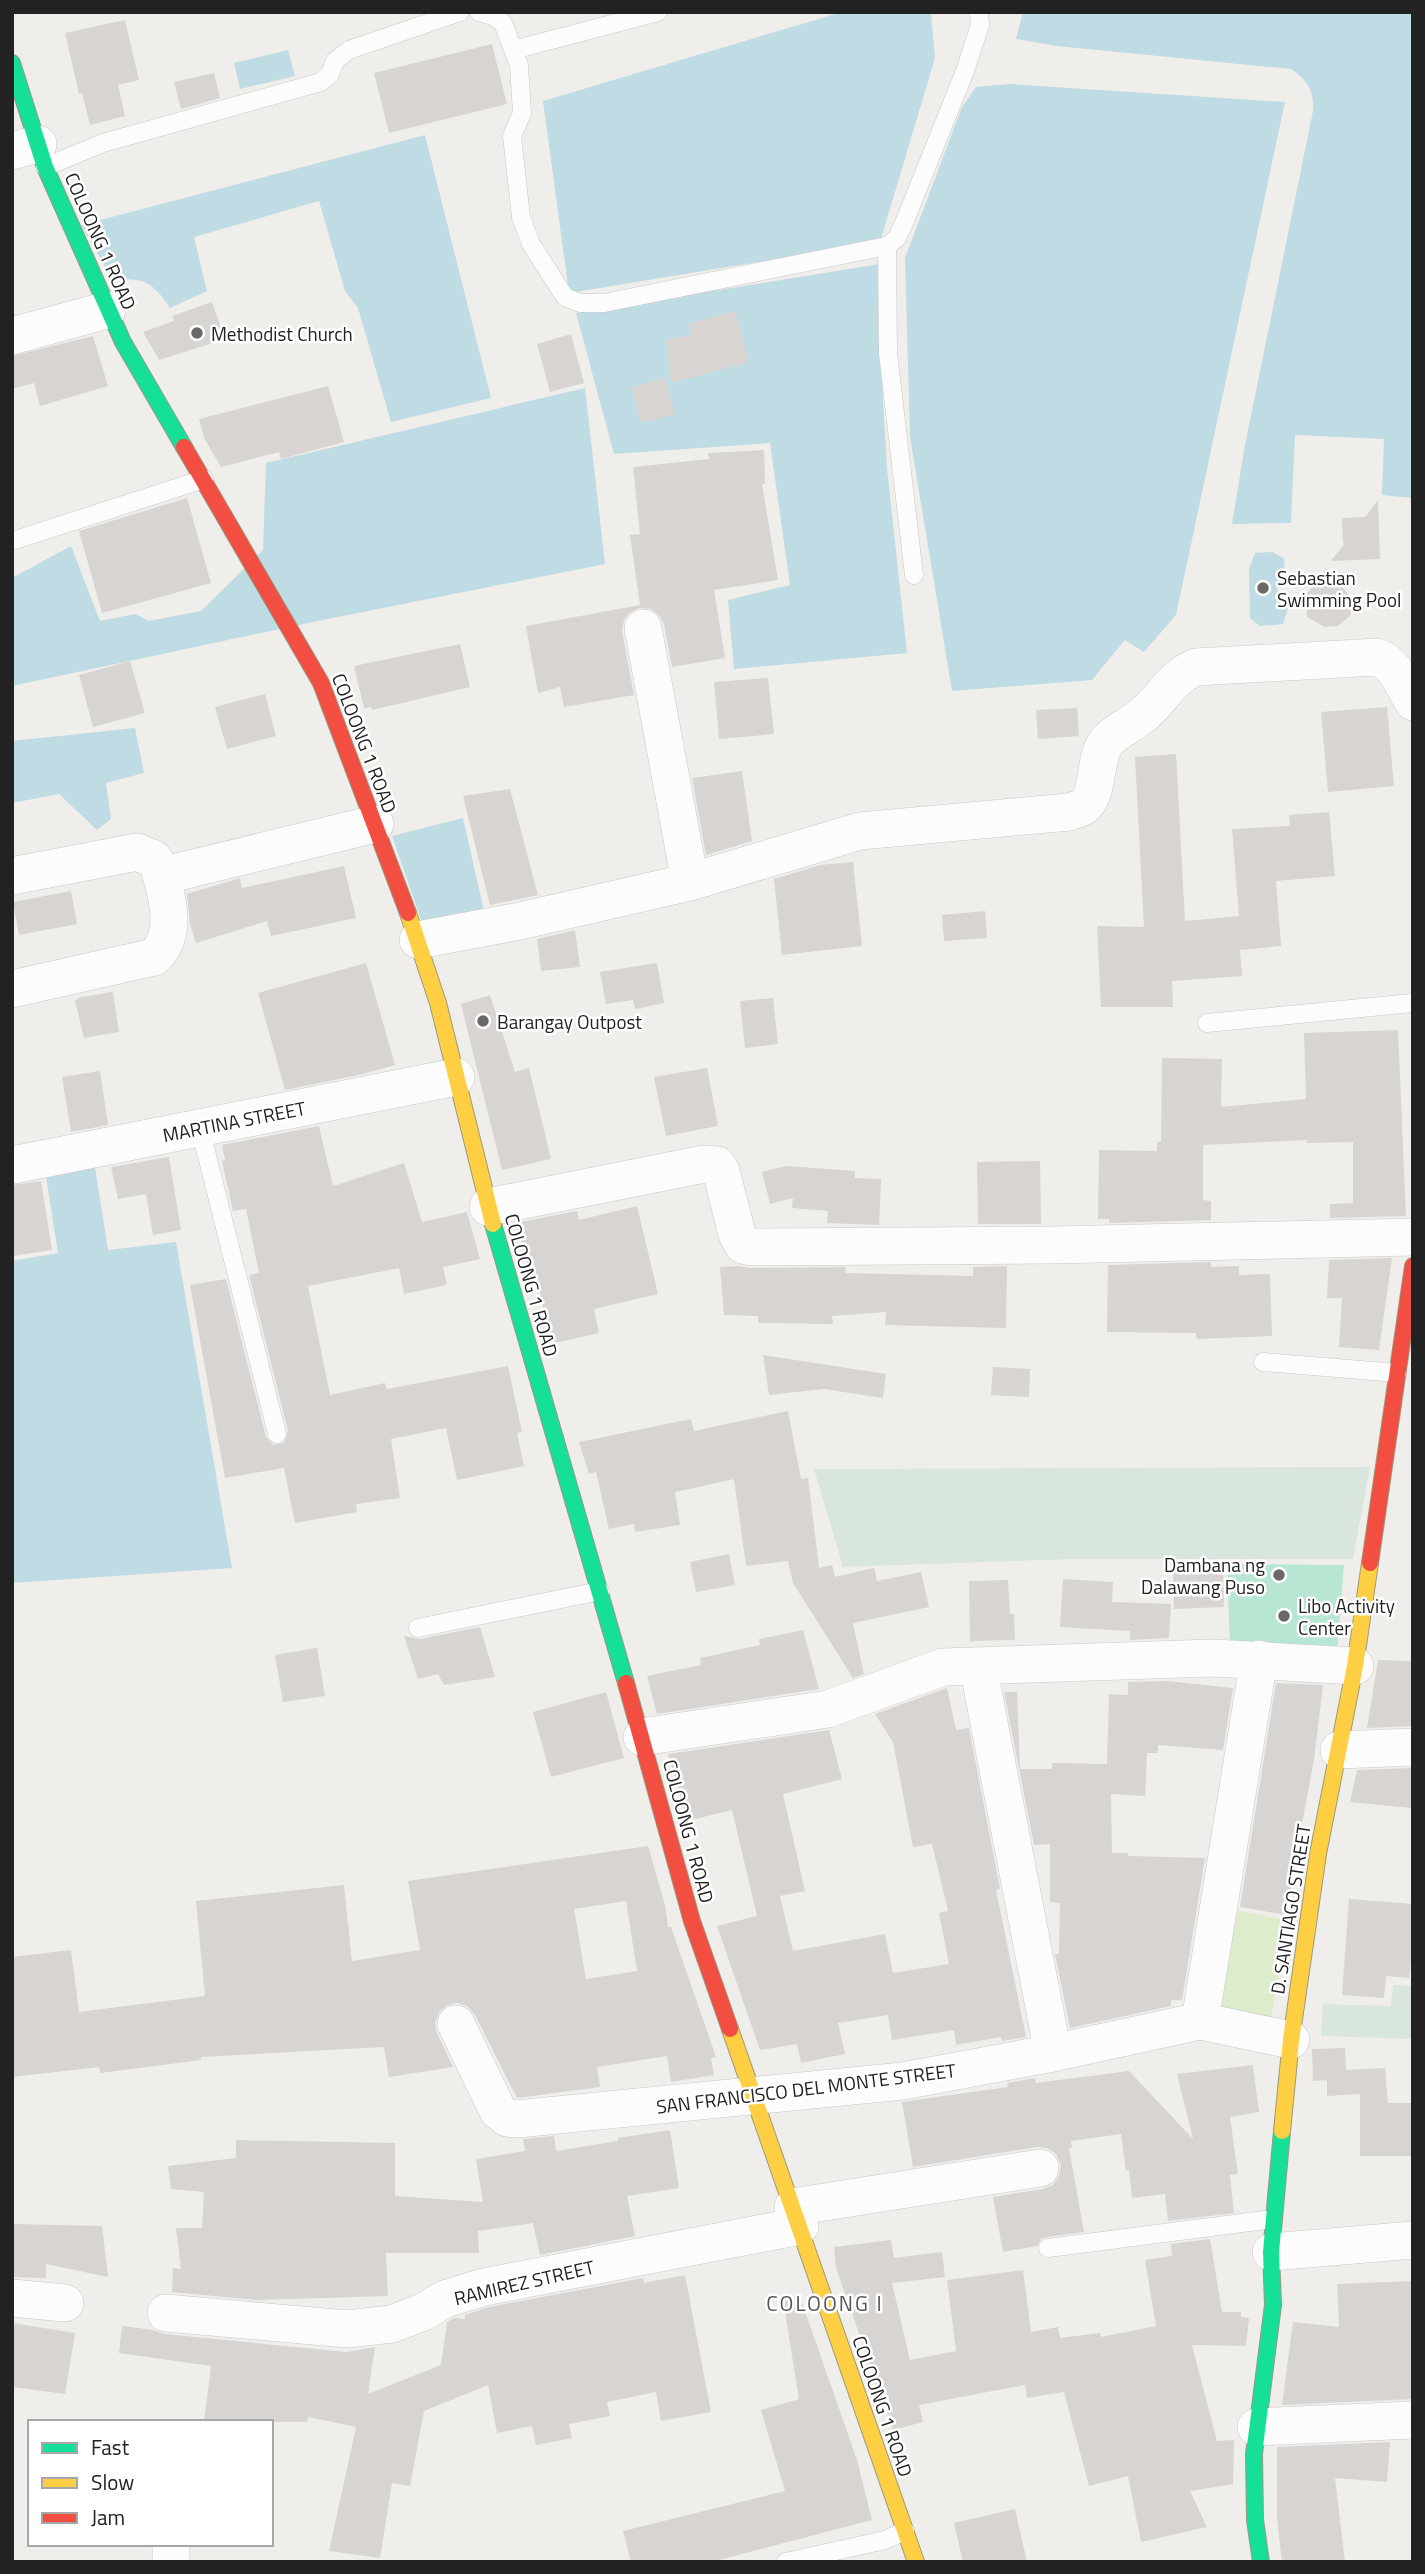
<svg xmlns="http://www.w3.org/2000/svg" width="1425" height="2574" viewBox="0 0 1425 2574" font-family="'Titillium Web',sans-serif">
<rect width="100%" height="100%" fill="#f0eeeb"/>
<path fill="#ddeccb" d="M1229 1909 1290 1921 1271 2018 1211 2006Z"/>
<path fill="#d9e6de" d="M1370 1467 1353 1559H1076L843 1567 814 1469Z
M1393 1985 1413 1986V2039L1321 2036 1323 2004 1391 2006Z"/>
<path fill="#b7e6d2" d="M1227 1564 1344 1565 1337 1653 1230 1647Z"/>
<path fill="#bfdbe3" d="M842 12 931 13 935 58 880 242 569 293 543 101Z
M1023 12H1413V498L1382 495 1384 439 1295 435 1291 523 1232 524 1245 445 1313 111C1314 90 1308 81 1291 69L1057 46 1016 39Z
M288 50 295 76 240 89 234 63Z
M1009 84 1285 102 1176 615 1144 652 1125 640 1092 680 952 691 910 437 905 258 962 107 976 87Z
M425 135 491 398 391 422 358 308 345 291 319 201 194 237 207 291 170 308C153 282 143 277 113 280L81 225Z
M886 263 880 348 887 468 907 653 734 669 728 600 790 585 770 443 614 454 576 313Z
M585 388 605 564 313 622 12 686V578L71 546 100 621 135 614 149 621 201 611 263 550 266 463Z
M1273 552 1284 559 1285 575 1276 585 1278 591 1288 608 1283 624 1260 626 1250 618 1249 569 1255 553Z
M135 728 144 773 106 783 111 819 97 830 59 794 12 803V741Z
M463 818 484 911 426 934 392 836Z
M94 1161 108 1250 176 1242 232 1568 12 1583V1261L58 1253 45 1170Z"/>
<path fill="#d7d4d2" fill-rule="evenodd" d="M125 20 139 80 118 85 125 116 90 125 82 93 79 94 65 33Z
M492 44 507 104 389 133 374 73Z
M214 73 220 98 181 109 174 82Z
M212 302 225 339 159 360 143 332 174 321 172 316Z
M735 311 749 362 671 383 666 339 692 336 688 324Z
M571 334 584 383 550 392 537 344Z
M93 336 108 386 40 406 34 383 12 389V356Z
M665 378 675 414 641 423 631 387Z
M328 386 344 442 281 459 279 452 221 467 204 438 199 419Z
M764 450 765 484H762L778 580 714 590 725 658 672 667 664 624 659 615 651 609 639 608 629 613 624 620 622 631 634 695 564 707 560 687 538 693 526 626 640 605 630 535 640 534 633 467 709 459 708 453Z
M187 498 211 583 102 613 79 531Z
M1378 500 1380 559 1331 561 1345 543H1343L1342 518 1365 517Z
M1326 568 1353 600 1350 616 1338 626 1325 627 1307 617 1306 595Z
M460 644 470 687 372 710 371 707 364 708 354 666Z
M130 661 145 713 93 727 79 675Z
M768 678 774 734 719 739 714 682Z
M265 694 276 736 227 749 215 707Z
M1387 707 1394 786 1328 792 1321 712Z
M1077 708 1079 736 1038 739 1036 710Z
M1176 754 1185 921 1239 916 1232 829 1290 826 1289 815 1329 812 1335 876 1276 881 1281 946 1240 950 1242 976 1172 981 1173 1007H1101L1097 926 1144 927 1135 757Z
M742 771 752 841 706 855 692 778Z
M510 789 538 895 490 905 463 796Z
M853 862 862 946 782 955 774 879 820 865Z
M344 866 356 918 271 936 267 921 196 943 190 924 187 894 240 878 242 888Z
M71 891 77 924 19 935 13 902Z
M985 911 987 938 944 941 942 915Z
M575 930 580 967 541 971 537 939Z
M366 963 395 1065 359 1075 285 1090 258 993Z
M657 963 664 1003 635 1009 633 1000 606 1004 600 972Z
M111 992 113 993 119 1032 84 1038 75 1001 78 998Z
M490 995 515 1072 529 1068 551 1159 502 1170 461 1004Z
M773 998 778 1044 745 1048 740 1001Z
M1398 1030 1406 1216 1330 1218V1204L1353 1203V1142L1307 1143V1140L1203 1145V1200L1211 1201V1220L1109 1223V1219H1098L1099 1150 1157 1151V1142H1161L1162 1058 1222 1059 1221 1107 1306 1099 1304 1033Z
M707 1068 718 1126 666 1136 654 1077Z
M100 1071 108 1125 71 1132 62 1077Z
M319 1126 333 1186 404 1163 422 1222 467 1212 480 1259 443 1267 447 1285 404 1294 399 1268 308 1286 330 1395 385 1383 387 1389 508 1366 522 1432 517 1433 524 1466 457 1480 446 1428 391 1439 400 1498 356 1504 357 1512 295 1523 284 1468 225 1478 190 1285 226 1279 266 1437 273 1445 284 1443 288 1431 249 1275 259 1273 246 1209 233 1211 222 1161 225 1160 222 1145Z
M169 1157 181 1230 153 1235 146 1194 118 1199 111 1167Z
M1040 1161 1041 1224H978L977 1162Z
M786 1166 855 1171V1178L881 1179 879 1225 827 1223 828 1211 792 1208 793 1198 770 1204 762 1172Z
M41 1181 52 1250 12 1256V1185Z
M637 1206 658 1294 594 1309 599 1333 551 1344 534 1265 528 1267 515 1223 577 1211 579 1220Z
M1392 1258 1379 1350 1339 1347 1342 1298H1327L1329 1260Z
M1211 1262V1267L1239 1266V1275L1270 1274 1272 1336 1197 1339 1196 1333 1107 1332 1108 1265Z
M739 1266 751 1268 846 1267 845 1273 973 1276V1267L1007 1266 1006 1328 885 1325 886 1312 832 1316 833 1324 758 1323V1316L724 1315 720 1267Z
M763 1355 886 1374 883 1398 824 1389 769 1395Z
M993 1367 1030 1369 1029 1397 991 1395Z
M788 1411 801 1479 808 1478 819 1568 832 1565 835 1577 874 1568 877 1581 921 1572 929 1607 853 1623 864 1674 853 1678 793 1583 788 1561 746 1566 734 1479 675 1492 680 1525 635 1532 634 1524 609 1529 596 1472 589 1474 579 1442 691 1419 694 1431Z
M729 1554 735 1585 696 1592 690 1562Z
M1223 1569 1224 1607 1174 1609 1173 1571Z
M1063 1579 1113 1582 1112 1602 1171 1604 1169 1638 1130 1640V1631L1060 1627Z
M1008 1580 1010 1614H1014L1015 1640 970 1641 969 1581Z
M480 1627 495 1677 444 1685 438 1674 418 1679 404 1636 420 1639Z
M803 1630 819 1689 657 1714 647 1676 701 1665 700 1658 760 1645 759 1639Z
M317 1648 325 1696 283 1702 275 1655Z
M1378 1660 1413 1661V1726L1367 1728Z
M1167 1681 1233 1688 1223 1750 1158 1745V1753H1147L1145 1796 1111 1794 1112 1853H1128V1856L1205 1858 1182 2000H1171V2006L1070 2028 1055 1954H1059L1060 1903 1050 1902V1844L1034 1845 1004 1692H1017L1020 1769H1052V1763L1107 1764 1109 1694 1128 1695V1682Z
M1276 1683 1323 1685 1314 1760 1297 1850 1287 1915 1240 1907Z
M947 1688 956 1730 969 1728 1000 1889 996 1890 1026 2037 1002 2041 1001 2037 956 2045 954 2030 892 2040 888 2015 838 2023 845 2054 801 2063 797 2044 760 2050 717 1926 757 1916 732 1810 687 1821 668 1754 829 1730 842 1779 783 1794 805 1891 780 1896 793 1951 885 1934 893 1973 949 1964 939 1913 948 1911 932 1844 913 1847 893 1742 875 1714Z
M606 1692 624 1758 551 1777 533 1712Z
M1413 1768 1411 1808 1350 1802 1357 1770Z
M648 1846 665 1905 668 1927H671L716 2057 711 2058 714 2075 671 2082 667 2056 597 2067 600 2087 517 2098 475 2015 467 2006 457 2003 448 2005 439 2012 435 2023 437 2033 453 2067 389 2077 384 2047 201 2057V2060L100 2073 99 2067 12 2077V1957L71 1950 79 2012 205 1996 196 1901 344 1885 352 1961 420 1950 408 1881ZM626 1901 637 1971 586 1979 574 1909Z
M1349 1899 1413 1904V1940L1409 1978 1386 1976 1384 1998 1342 1995Z
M1345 2048 1346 2070 1385 2068 1388 2103H1413V2156H1360V2094L1327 2096V2080L1313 2081 1312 2049Z
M1253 2065 1259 2112 1230 2117 1238 2174 1230 2175 1234 2213 1168 2221 1165 2194 1132 2198 1129 2170 1126 2171 1121 2134 1071 2141 1072 2148H1069L1084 2232 1047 2237 1041 2239 1037 2246 1003 2252 993 2197 1043 2189 1053 2185 1059 2176 1061 2165 1056 2154 1047 2148 1037 2147 913 2167 902 2102 1008 2087 1007 2083 1035 2078 1036 2083 1129 2071 1193 2139 1177 2074Z
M670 2130 679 2188 627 2196 635 2236 540 2255 533 2223 478 2231 479 2253H386L388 2296 257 2300 172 2292 173 2268 181 2269 176 2228H202L204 2192 171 2189 168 2166 236 2158V2140L395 2143V2196L483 2202 476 2159 525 2151 523 2139 554 2136 556 2151 618 2141V2138Z
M12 2224 102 2226 108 2277 46 2264V2278L12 2277Z
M1210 2239 1222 2312H1241V2317L1249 2318 1246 2346 1192 2345 1217 2441 1234 2440 1233 2484 1190 2491 1207 2527 1141 2542 1128 2476 1089 2486 1064 2392 1027 2398 1025 2385 919 2405 923 2422 893 2430 836 2268 834 2247 891 2240 894 2258 942 2252 945 2277 892 2283 910 2360 956 2351 947 2280 1023 2270 1031 2332 1058 2327 1060 2338 1100 2333 1101 2337 1156 2326 1145 2260 1172 2256 1171 2244Z
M685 2275 711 2412 661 2421 656 2392 607 2402 610 2416 569 2424 572 2438 536 2445 532 2426 497 2433 488 2385 424 2411 410 2486 392 2483 380 2558 329 2551 356 2427 308 2417 307 2422H204L211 2366 119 2353 122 2326 153 2330 164 2334 346 2352 375 2347 368 2394 441 2365 447 2322 454 2318 465 2319V2315L489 2307 643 2278 644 2283Z
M1413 2281V2399L1282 2405 1293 2322 1339 2327 1337 2284Z
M800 2297 857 2460 872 2520 711 2562H631L623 2531 785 2491 761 2410 799 2399 783 2300Z
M12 2323 75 2333 65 2394 12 2387Z
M1390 2442 1387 2482 1335 2478 1345 2562H1282L1277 2518V2447Z
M1015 2509 1027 2562H963L954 2523Z"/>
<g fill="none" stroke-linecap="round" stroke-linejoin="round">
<defs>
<path id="lane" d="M479 12 493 16 503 23 519 65 522 113 512 136 521 217 531 244 565 297 580 303H604L887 246 897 238 904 223 965 71 980 25 979 12
M513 50 658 12
M45 167 103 143 321 82 330 74 335 61 349 50 460 12
M887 246 888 353 914 575
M12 541 204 479
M1207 1023 1413 1003
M200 1128 277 1434
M1263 1362 1397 1373
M418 1628 600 1591
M1048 2248 1273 2219
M786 2562 885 2540 905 2531"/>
<path id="street" d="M12 151 38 144
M12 336 107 310
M643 628 690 882
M12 876 137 852 154 859 159 867C167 895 179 935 154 957L12 989
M161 876 375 824
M418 940 520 921 690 882 860 831 1069 812C1073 810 1081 809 1084 806 1101 792 1092 758 1108 740 1118 730 1133 724 1144 714 1163 698 1172 677 1196 667L1377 657C1396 663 1403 686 1413 702
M13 1165 456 1077
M488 1207 704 1164 717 1165 721 1171 737 1234 743 1245 751 1247 1052 1245 1413 1237
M978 1666 1053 2053
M642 1737 828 1709 943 1667 1213 1658 1355 1666
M1339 1750 1413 1747
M1200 2021 1259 1659
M456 2024 498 2111 507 2118 517 2119 903 2081 1053 2053 1200 2021 1291 2040
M793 2207 1040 2168
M1271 2252 1413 2240
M12 2298 65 2303
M166 2313 347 2329 392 2324 423 2312 445 2299 484 2287 800 2226
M1256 2427 1413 2420
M171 2562V2544"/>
<path id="fast" d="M12 63 45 167 123 342 184 447
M493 1224 626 1683
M1261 2562 1255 2520 1254 2454 1273 2305 1271 2252 1282 2131"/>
<path id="slow" d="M408 913 438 1003 493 1224
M730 2029 916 2562
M1282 2131 1291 2040 1318 1854 1355 1666 1370 1563"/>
<path id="jam" d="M184 447 321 683 408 913
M1370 1563 1413 1266
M626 1683 692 1921 730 2029"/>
</defs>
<use href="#lane" stroke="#c9c8c7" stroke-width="19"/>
<use href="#street" stroke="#c9c8c7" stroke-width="38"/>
<use href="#fast" stroke="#999a82" stroke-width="18"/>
<use href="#slow" stroke="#999a82" stroke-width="18"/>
<use href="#jam" stroke="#999a82" stroke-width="18"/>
<use href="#lane" stroke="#fdfcfc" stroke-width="18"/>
<use href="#street" stroke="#fdfcfc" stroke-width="37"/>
<use href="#fast" stroke="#16e098" stroke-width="16"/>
<use href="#slow" stroke="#ffcf43" stroke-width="16"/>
<use href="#jam" stroke="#f24e42" stroke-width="16"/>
</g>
<g fill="#6a6968" stroke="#fff" stroke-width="2.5">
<circle cx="197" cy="333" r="7"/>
<circle cx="1263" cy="588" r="7"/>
<circle cx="483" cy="1021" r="7"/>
<circle cx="1279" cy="1575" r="7"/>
<circle cx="1284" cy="1616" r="7"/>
</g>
<g text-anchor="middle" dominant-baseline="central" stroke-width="5" stroke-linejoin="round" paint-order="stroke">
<g font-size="19" fill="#222" stroke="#fff">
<text transform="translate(101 241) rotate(66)">COLOONG 1 ROAD</text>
<text transform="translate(365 743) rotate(69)">COLOONG 1 ROAD</text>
<text transform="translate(234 1121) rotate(-11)">MARTINA STREET</text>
<text transform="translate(532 1285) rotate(74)">COLOONG 1 ROAD</text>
<text transform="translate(689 1831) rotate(75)">COLOONG 1 ROAD</text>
<text transform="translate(1290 1909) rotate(-81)">D. SANTIAGO STREET</text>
<text transform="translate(806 2088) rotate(-7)">SAN FRANCISCO DEL MONTE STREET</text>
<text transform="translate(524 2282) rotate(-13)">RAMIREZ STREET</text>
<text transform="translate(883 2406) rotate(71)">COLOONG 1 ROAD</text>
</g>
<g font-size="19" fill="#222" stroke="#fff" text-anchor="start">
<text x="211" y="333">Methodist Church</text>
<text x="1277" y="577">Sebastian<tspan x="1277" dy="22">Swimming Pool</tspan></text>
<text x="497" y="1021">Barangay Outpost</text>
<text x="1265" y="1564" text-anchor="end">Dambana ng<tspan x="1265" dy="22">Dalawang Puso</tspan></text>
<text x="1298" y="1605">Libo Activity<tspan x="1298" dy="22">Center</tspan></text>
</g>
<g font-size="21" letter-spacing="2" fill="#555" stroke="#fff">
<text x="825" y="2303">COLOONG I</text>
</g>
</g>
<rect width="1425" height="2574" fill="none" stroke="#222222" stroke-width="28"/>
<rect x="28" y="2420" width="245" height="126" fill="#ffffff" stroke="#a7a7a7" stroke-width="2"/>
<rect x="42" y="2443" width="35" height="10" fill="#16e098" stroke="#a7a7a7" stroke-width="2"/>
<text x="91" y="2455" font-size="21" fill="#222222">Fast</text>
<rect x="42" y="2478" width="35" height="10" fill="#ffcf43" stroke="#a7a7a7" stroke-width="2"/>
<text x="91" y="2490" font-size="21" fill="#222222">Slow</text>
<rect x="42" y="2513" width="35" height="10" fill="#f24e42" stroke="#a7a7a7" stroke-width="2"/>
<text x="91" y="2525" font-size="21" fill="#222222">Jam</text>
</svg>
